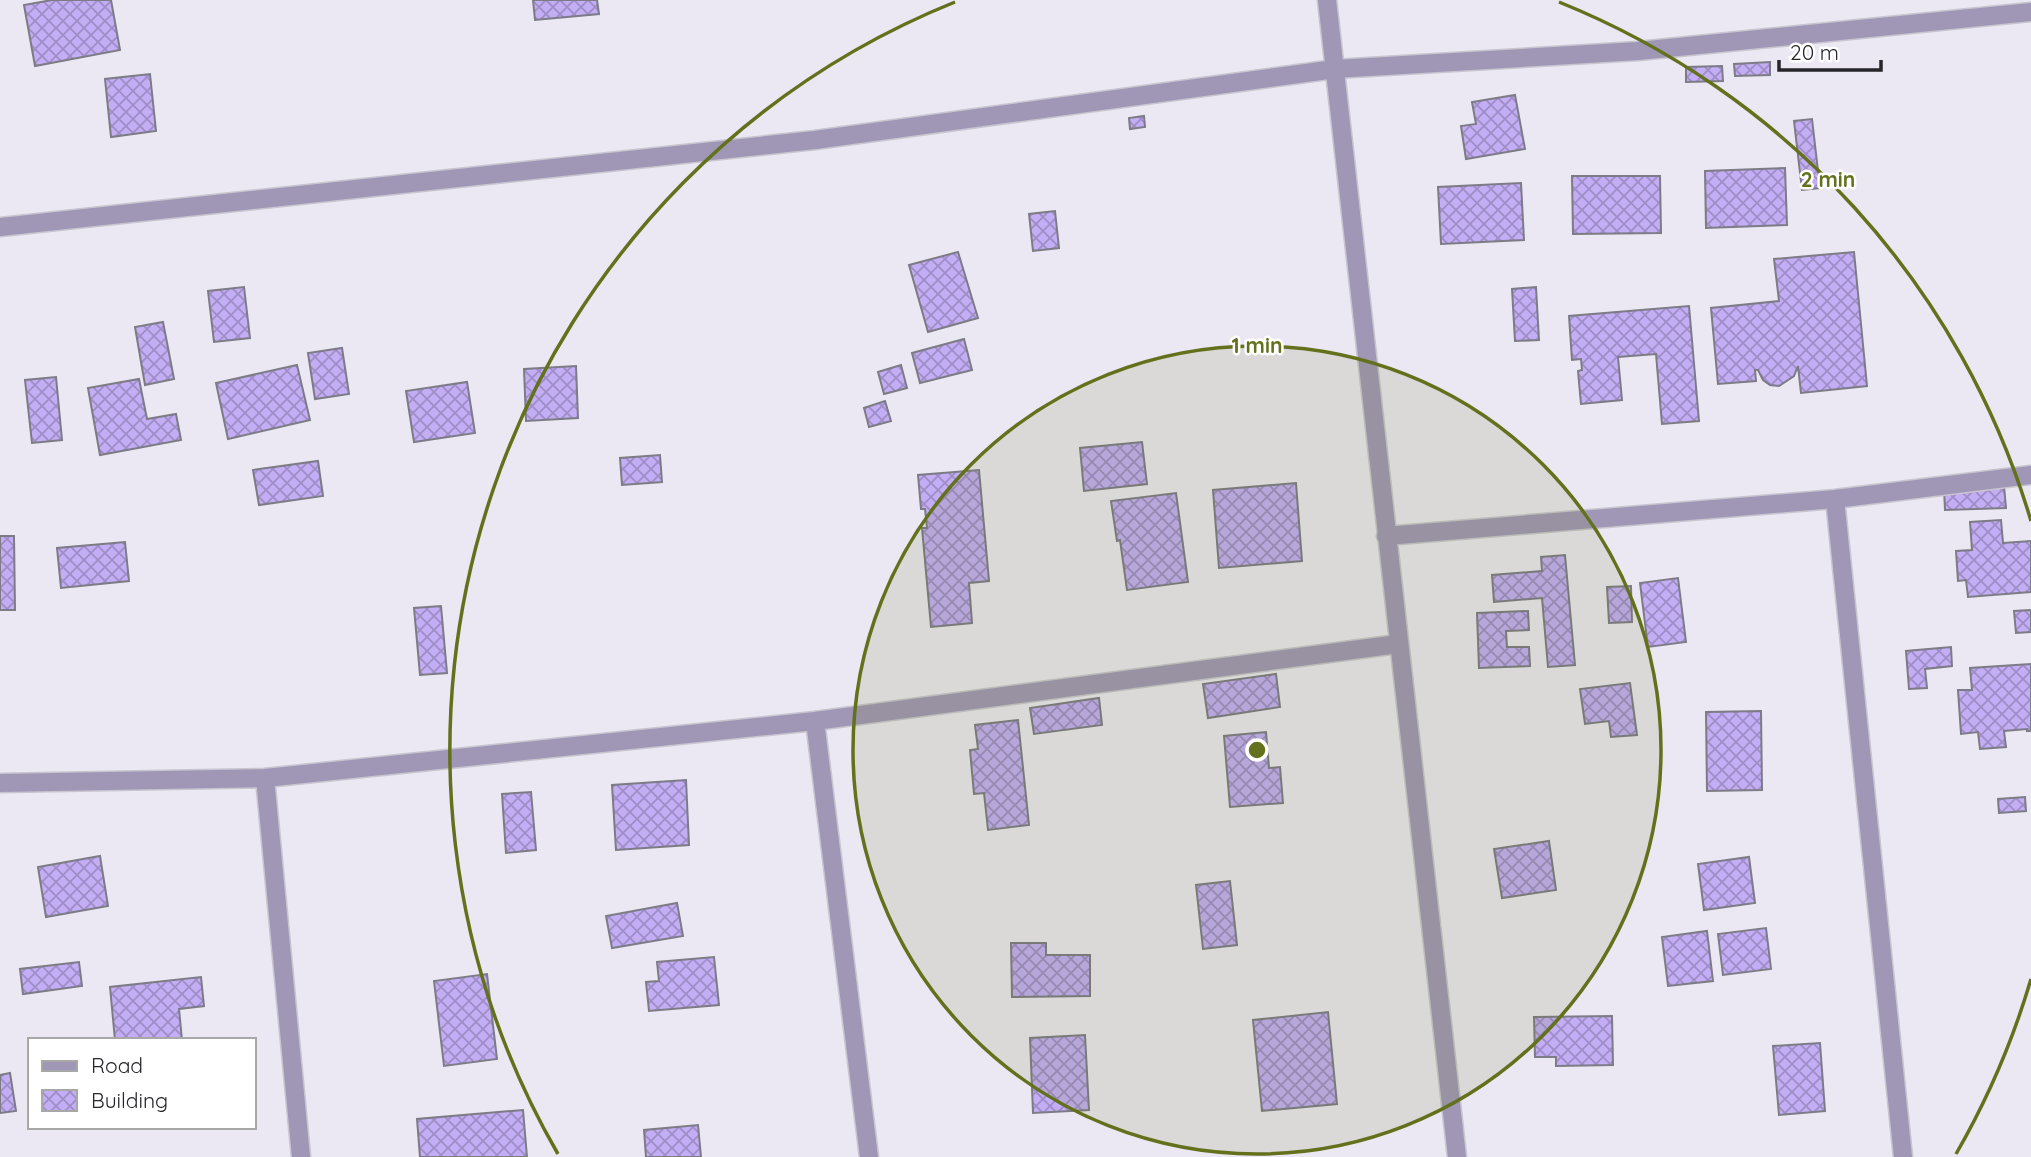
<svg xmlns="http://www.w3.org/2000/svg" width="2031" height="1157" viewBox="0 0 2031 1157" font-family="Quicksand,sans-serif">
<defs>
<pattern id="building-cross-hatch" width="8" height="8" patternUnits="userSpaceOnUse" patternTransform="scale(1.75)"><rect width="8" height="8" fill="#c3adf5"/><path d="M0 0l8 8M0 8l8-8" fill="none" stroke="#9e8dc6"/></pattern>
</defs>
<rect width="100%" height="100%" fill="#ebe8f3"/>
<path fill="url(#building-cross-hatch)" stroke="#7d7b85" stroke-width="2" d="M52 0H111L120 50 35 66 24 5Z
M533 0H597L599 14 535 20Z
M1770 62V75L1735 76 1734 64Z
M1722 66 1723 81 1686 82V67Z
M150 74 156 131 111 137 105 79Z
M1515 95 1525 149 1466 159 1461 126 1476 124 1472 102Z
M1144 116 1145 127 1130 129 1129 118Z
M1812 119 1820 188 1802 190 1794 121Z
M1785 168 1787 225 1706 228 1705 171Z
M1572 176H1660L1661 233 1573 234Z
M1521 183 1524 240 1441 244 1438 187Z
M1055 211 1059 248 1033 251 1029 214Z
M958 252 978 318 928 332 909 265Z
M1854 252 1867 386 1801 393 1798 366 1794 376 1779 386 1770 385 1763 380 1758 370H1755L1756 381 1718 384 1711 308 1779 301 1774 259Z
M244 287 250 338 214 342 208 291Z
M1536 287 1539 340 1515 341 1512 289Z
M1689 306 1699 421 1662 424 1656 354 1618 357 1622 400 1581 404 1578 371 1582 370 1581 359 1572 360 1569 316Z
M163 322 174 379 145 385 135 327Z
M964 339 972 370 920 383 912 353Z
M342 348 349 394 315 399 308 353Z
M297 365 310 420 228 439 216 383Z
M901 365 907 388 884 394 878 372Z
M576 366 578 418 526 421 524 369Z
M56 377 62 440 32 443 25 380Z
M139 379 147 419 176 414 181 440 100 455 88 388Z
M467 382 475 433 414 442 406 391Z
M885 401 891 421 869 427 864 408Z
M1142 442 1147 484 1084 491 1080 448Z
M660 455 662 482 622 485 620 458Z
M318 461 323 496 259 505 253 470Z
M979 470 989 581 969 583 972 623 931 627 922 528H927L925 509H921L918 475Z
M1296 483 1302 561 1219 568 1213 490Z
M2004 486 2006 508 1945 510 1944 489Z
M1176 493 1188 582 1127 590 1120 540 1117 541 1111 501Z
M2001 520 2003 543 2031 541V592L1968 597 1966 580 1958 581 1956 551 1972 550 1970 522Z
M0 536H14L15 610H0Z
M125 542 129 581 61 588 57 548Z
M1565 555 1575 665 1548 667 1542 598 1494 602 1492 575 1542 571 1541 557Z
M1678 578 1686 642 1648 647 1640 583Z
M1631 586 1632 622 1609 623 1607 587Z
M441 606 447 673 420 675 414 608Z
M2031 610V632L2016 633 2014 611Z
M1528 611 1529 630 1506 631 1507 647H1529L1530 666 1479 668 1477 613Z
M1951 647 1952 666 1925 669 1927 688 1909 689 1906 651Z
M2031 664V731H2027V729L2004 731 2006 747 1980 749 1978 732 1961 734 1958 690H1972L1970 668Z
M1276 674 1280 707 1208 718 1203 684Z
M1630 683 1637 735 1611 737 1609 721 1585 724 1580 689Z
M1099 698 1102 725 1034 734 1030 708Z
M1761 711 1762 790 1707 791 1706 712Z
M1018 720 1029 825 988 830 984 793 974 794 970 750 978 749 975 725Z
M1266 732 1269 768 1280 767 1283 803 1230 807 1224 736Z
M686 780 689 845 616 850 612 785Z
M531 792 536 850 506 853 502 794Z
M2025 797 2026 811 1999 813 1998 799Z
M1549 841 1556 890 1502 898 1494 849Z
M100 856 108 906 46 917 38 867Z
M1749 857 1755 903 1704 910 1698 864Z
M1230 881 1237 945 1203 949 1196 885Z
M677 903 683 936 612 948 606 916Z
M1766 928 1771 969 1723 975 1718 934Z
M1707 931 1713 981 1668 986 1662 937Z
M1011 943H1046V955H1090V996L1012 997Z
M714 957 719 1005 649 1011 646 982 659 981 657 962Z
M79 962 82 986 23 994 20 969Z
M487 974 497 1059 444 1066 434 981Z
M201 977 204 1006 179 1009 182 1040H115L110 987Z
M1328 1012 1337 1104 1262 1111 1253 1020Z
M1612 1016 1613 1065 1556 1066V1057H1535L1534 1017Z
M1085 1035 1089 1110 1033 1113 1030 1038Z
M1820 1043 1825 1111 1779 1115 1773 1046Z
M10 1073 16 1111 0 1113V1075Z
M523 1110 527 1157H420L417 1119Z
M698 1125 701 1157H646L644 1130Z"/>
<g fill="none" stroke-linecap="round" stroke-linejoin="round">
<defs>
<path id="minor" d="M1327 0 1457 1157
M0 227 815 140 1335 69 1638 51 2031 12
M1835 499 1903 1157
M1386 536 1835 499 2031 475
M815 721 869 1157
M265 778 301 1157
M0 783 265 778 815 721 1398 644"/>
</defs>
<use href="#minor" stroke="#c8c5cf" stroke-width="21"/>
<use href="#minor" stroke="#a097b7" stroke-width="18"/>
</g>
<circle cx="1257" cy="750" r="404" fill="#64711c" fill-opacity=".12"/>
<g fill="none" stroke="#64711c" stroke-width="3.5">
<circle cx="1257" cy="750" r="404"/>
<path d="M2031 979A807 807 0 0 1 1956 1154M558 1154A807 807 0 0 1 955 2M1559 2A807 807 0 0 1 2031 521"/>
</g>
<circle cx="1257" cy="750" r="10" fill="#64711c" stroke="#fff" stroke-width="3.5"/>
<g font-size="21" text-anchor="middle" font-weight="bold" fill="#64711c" stroke="#fff" stroke-width="5" stroke-linejoin="round" paint-order="stroke">
<text x="1828" y="187">2 min</text>
<text x="1257" y="353">1 min</text>
</g>
<rect x="28" y="1038" width="228" height="91" fill="#ffffff" stroke="#a8a8a9" stroke-width="2"/>
<rect x="42" y="1061" width="35" height="10" fill="#a097b7" stroke="#a8a8a9" stroke-width="2"/>
<text x="91" y="1073" font-size="21" fill="#262529">Road</text>
<rect x="42" y="1090" width="35" height="21" fill="url(#building-cross-hatch)" stroke="#a8a8a9" stroke-width="2"/>
<text x="91" y="1108" font-size="21" fill="#262529">Building</text>
<path d="M1779 60v10h102v-10" fill="none" stroke="#262529" stroke-width="3.5"/>
<text x="1790" y="60" font-size="21" fill="#262529" stroke="#ffffff" stroke-width="5" paint-order="stroke">20 m</text>
</svg>
